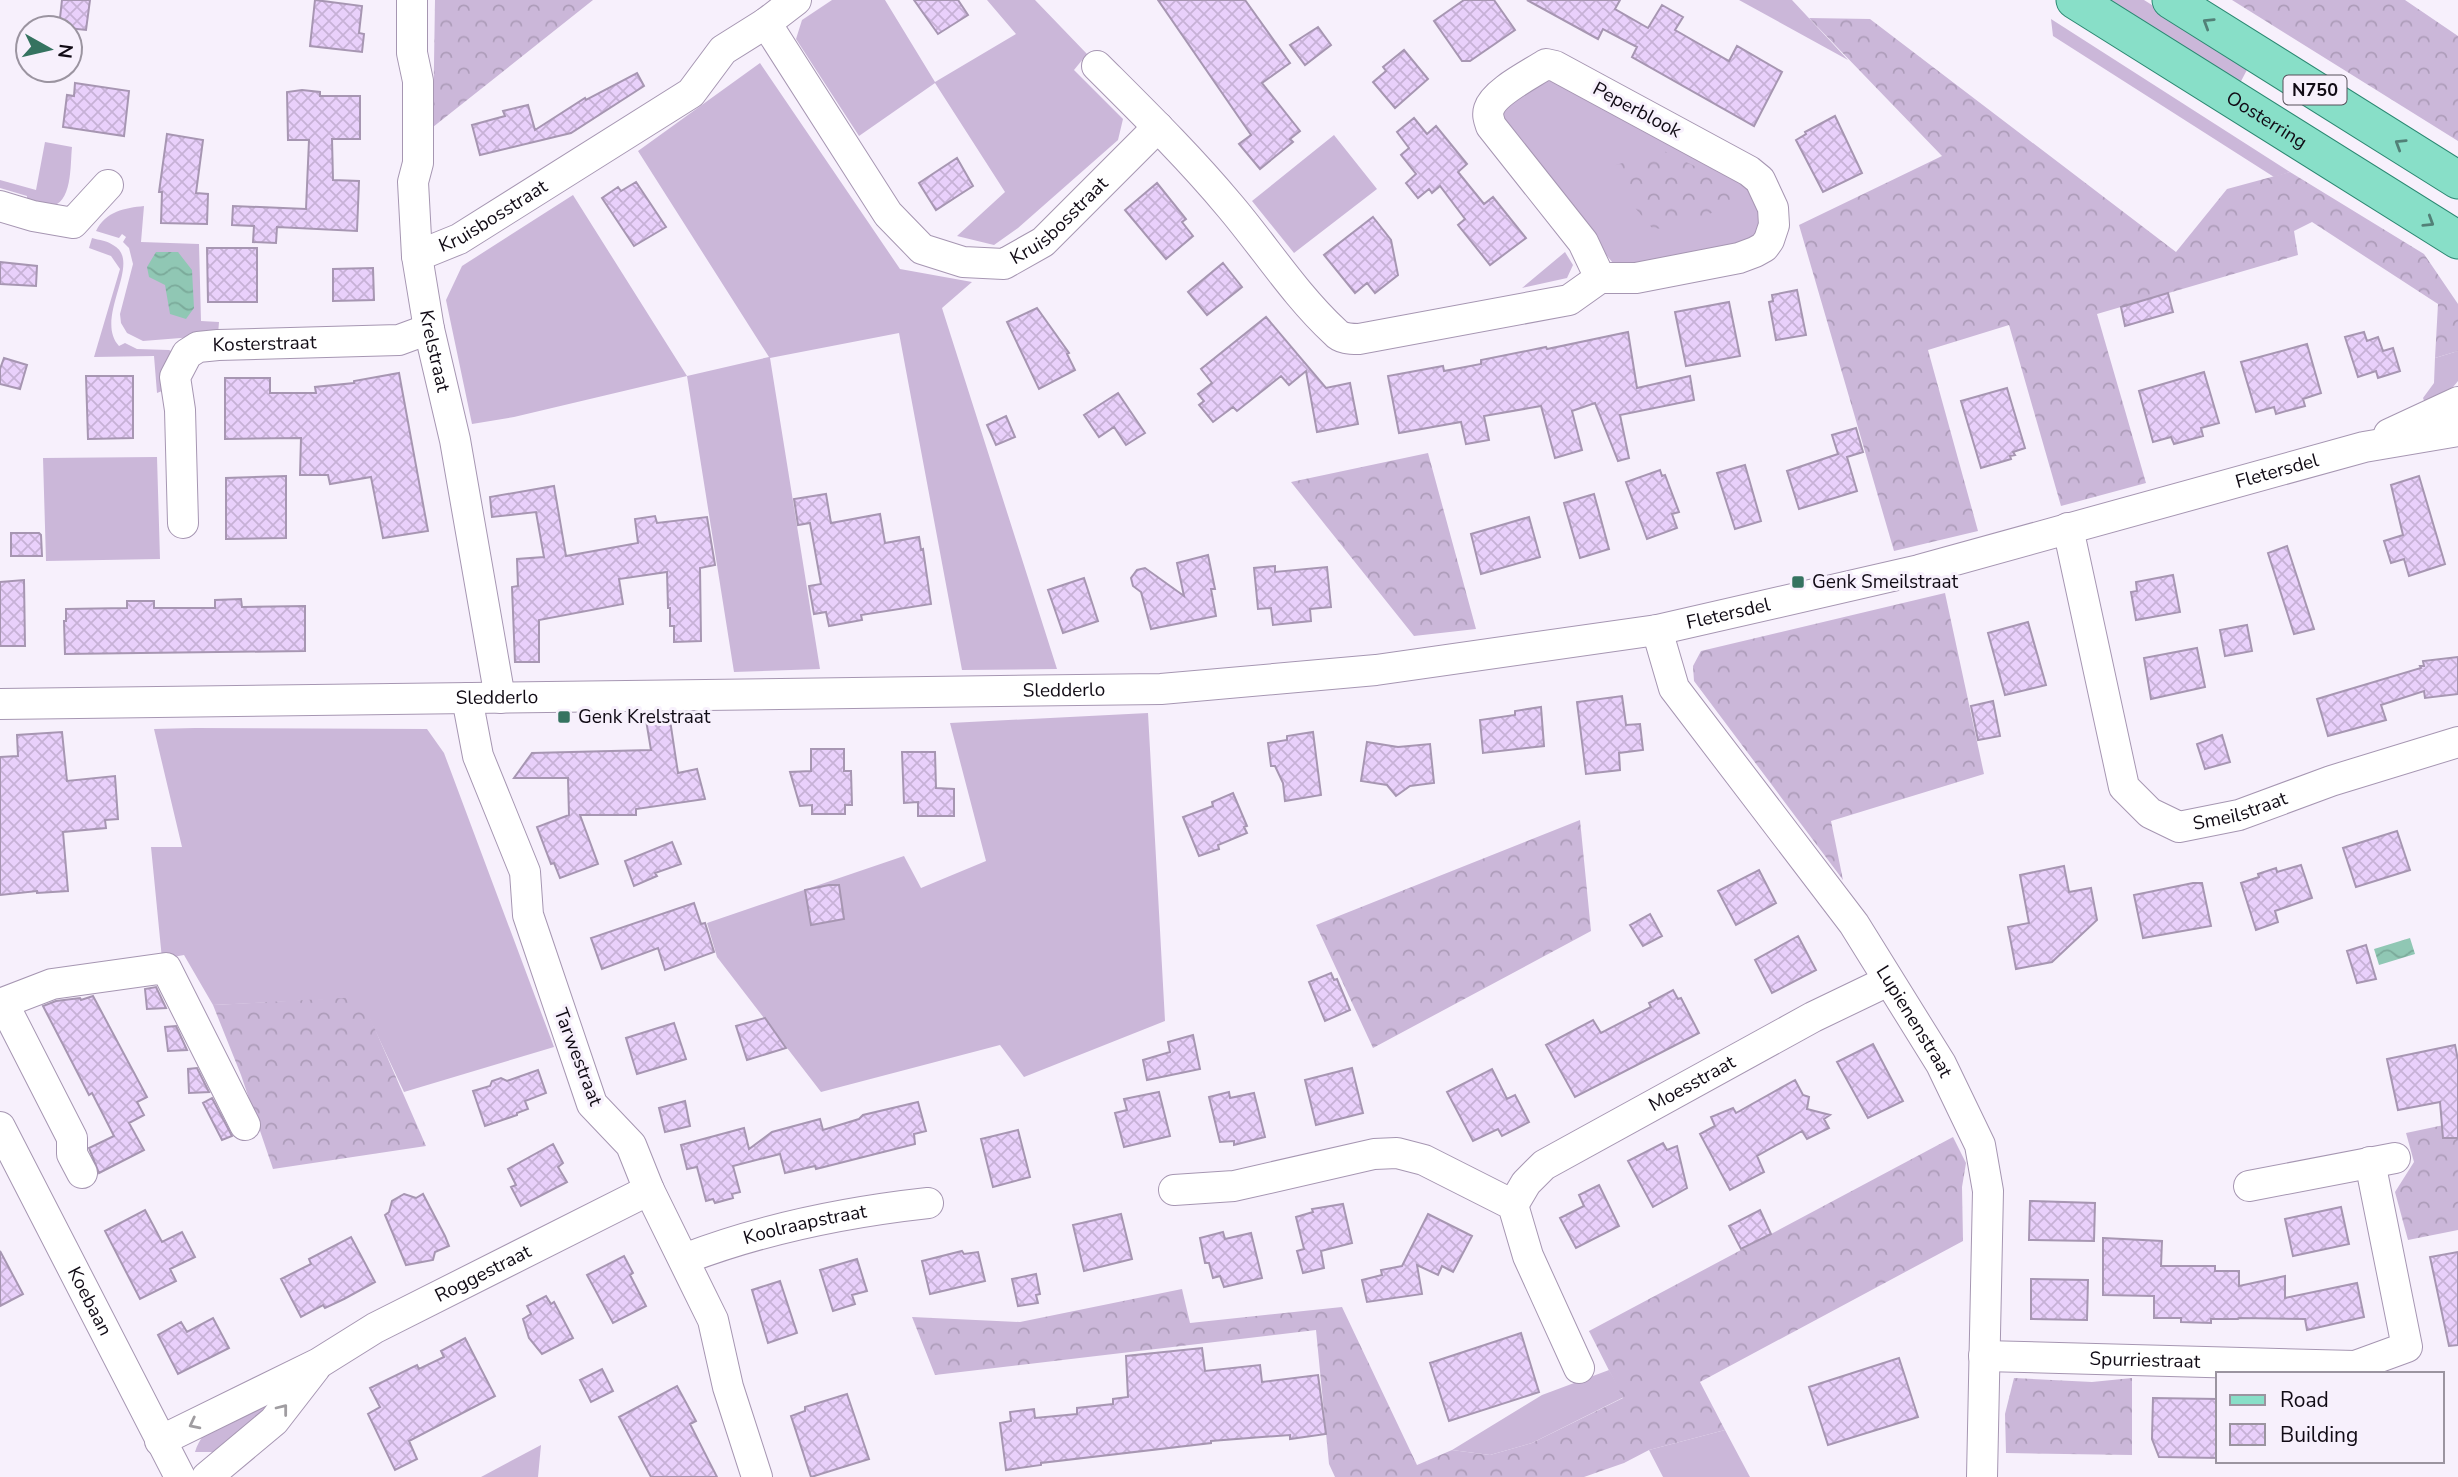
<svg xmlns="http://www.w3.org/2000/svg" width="2458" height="1477" viewBox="0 0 2458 1477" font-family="'Nunito Sans',sans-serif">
<defs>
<pattern id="forest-crowns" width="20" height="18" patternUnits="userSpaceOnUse" patternTransform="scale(1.75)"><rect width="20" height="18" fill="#cbb7d9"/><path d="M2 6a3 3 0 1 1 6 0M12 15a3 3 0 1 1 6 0" fill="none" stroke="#ad9cb9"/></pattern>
<pattern id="water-waves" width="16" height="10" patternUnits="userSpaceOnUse" patternTransform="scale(1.75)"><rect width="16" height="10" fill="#90c7b4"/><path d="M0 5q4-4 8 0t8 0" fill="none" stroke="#7baa9a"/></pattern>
<pattern id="building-cross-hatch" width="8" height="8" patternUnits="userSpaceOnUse" patternTransform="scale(1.75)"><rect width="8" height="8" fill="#e9d0fb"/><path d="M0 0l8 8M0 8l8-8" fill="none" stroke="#c7b1d6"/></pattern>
</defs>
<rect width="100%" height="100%" fill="#f7f0fc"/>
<path fill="#cbb7d9" d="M832 0H885L935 82 1016 34 987 0H1035L1087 54 1074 70 1123 119 1118 140 1018 228 994 245 957 236 1005 192 935 83 859 136 796 39 802 20Z
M1739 0H1792L1848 60Z
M2103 0H2144L2249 66 2239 85Z
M2051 19 2290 172 2274 177 2053 36Z
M760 63 900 269 972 282 942 308 1057 669 962 670 899 333 770 358 820 669 734 672 687 376 514 417 472 424 446 300 462 266 573 195 687 376 769 357 638 151Z
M1543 75 1758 190 1759 239 1618 269 1541 177 1502 121 1505 108Z
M1334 135 1377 189 1294 253 1252 201Z
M45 142 72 147C70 165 73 204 49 207 43 208 33 204 27 203V196L0 188V180L36 190Z
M144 206 141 242 199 244 201 321 219 322 218 335 143 341 127 333 121 323 120 314 133 264 129 248 123 242 126 237 122 234 119 238 96 231C106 211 125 208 144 206Z
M92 238C99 240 108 241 113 245 144 261 93 318 119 346L125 343 137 349 169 350 173 352 162 391 157 393 154 356 94 357 120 269 111 256 89 248Z
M1565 252 1573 265 1567 278 1522 288Z
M2458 351V381L2453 387 2425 403 2423 398 2434 383 2435 358Z
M157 457 160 559 46 561 43 458Z
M1148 713 1165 1021 1024 1077 1000 1045 821 1092 717 957 707 923 904 856 921 888 986 861 950 723Z
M195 728 427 729 444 753 554 1047 404 1092 360 998 213 1005 184 955 162 959 151 847H182L154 729Z
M1609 1370 1624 1397 1532 1443 1490 1455 1452 1450 1542 1395Z
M279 1401 215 1452H195C206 1416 246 1411 279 1401Z
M1725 1430 1750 1477H1663L1649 1450Z
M541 1445 538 1477H481Z"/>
<path fill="url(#forest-crowns)" d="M435 0H593L433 127Z
M2232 0H2405L2458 36V141Z
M1809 18 1870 19 2176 252 2227 189 2290 172 2424 254 2458 304V351L2435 358 2438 304 2312 222 2294 231 2298 255 2097 314 2146 483 2061 506 2009 325 1928 350 1978 531 1894 551 1799 225 1942 156Z
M1662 150 1727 182 1737 203 1733 206 1663 229 1652 228 1614 183 1616 165Z
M1428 453 1476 629 1414 636 1291 482Z
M1945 593 1984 774 1831 821 1843 880 1694 681 1693 666 1701 651Z
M1580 820 1591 931 1373 1048 1316 925Z
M361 997 426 1146 273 1169 241 1075 213 1005Z
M2458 1122V1230L2408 1240 2395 1192 2414 1162 2406 1133Z
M1953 1137 1966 1163 1962 1187 1963 1241 1700 1382 1725 1430 1649 1450 1624 1463 1584 1477H1335L1329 1464 1316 1330 935 1375 912 1317 1020 1322 1182 1289 1190 1323 1342 1307 1417 1465 1452 1450 1490 1455 1532 1443 1623 1398 1589 1331Z
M2014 1378 2092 1382 2132 1378V1455L2006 1453 2005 1414Z"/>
<path fill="url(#water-waves)" d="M156 252H178L192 270 194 308 186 319 170 314 165 285 149 277 147 267Z
M2410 938 2415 954 2379 965 2374 949Z"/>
<path fill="url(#building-cross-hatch)" stroke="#a796b2" stroke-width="2" d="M62 0H90L86 30 59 27Z
M315 0 362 6 359 33 364 34 362 52 310 46Z
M914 0H958L968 15 938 34Z
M1158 0H1245L1290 63 1262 83 1300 131 1290 139 1293 142 1260 169 1239 144 1251 135Z
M1464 0H1494L1515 30 1470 61H1462L1434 21Z
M1527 0H1620L1615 9 1648 28 1662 5 1683 17 1675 30 1729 61 1737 46 1782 72 1754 126 1632 57 1637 47 1603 29 1598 39Z
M1318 27 1331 45 1305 65 1290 45Z
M1404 50 1428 79 1395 108 1373 82 1386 71 1383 67Z
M637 73 644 86 571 133 480 155 472 125 505 116 503 111 528 105 535 130 585 98 586 100Z
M75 83 129 91 124 136 63 127 67 95 74 96Z
M302 90 320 92V96H360V139H332L333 180 359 181 357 231 277 227 276 243 253 242 254 226 232 225 233 206 306 209 309 140H288L287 92Z
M1835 116 1862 173 1823 192 1796 140 1806 134 1805 132Z
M1414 118 1427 134 1436 126 1467 164 1458 172 1484 204 1493 197 1526 238 1490 265 1458 225 1465 219 1440 186 1432 193 1429 189 1418 198 1406 183 1416 174 1401 155 1409 148 1397 132Z
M167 134 203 140 196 193 208 194 207 224 161 223 162 192H159Z
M957 158 973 186 936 210 919 183Z
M636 182 666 227 634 246 602 198 618 187 621 191Z
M1157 183 1186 219 1182 222 1193 236 1166 259 1125 210Z
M1373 217 1391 240 1398 275 1375 293 1367 283 1355 293 1324 255Z
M207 248H257V302H208Z
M0 262 37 266 36 286 0 284Z
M1223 263 1242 287 1207 315 1188 292Z
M373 268 374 300 333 301V269Z
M1797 290 1806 335 1776 340 1769 302 1773 301 1772 295Z
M2168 293 2173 312 2125 326 2121 307Z
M1729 302 1740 356 1686 366 1675 312Z
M1037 308 1069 353 1067 354 1075 370 1039 389 1007 322Z
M1266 317 1326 388 1350 383 1358 424 1317 432 1306 371 1289 385 1281 376 1237 411 1233 407 1213 422 1199 405 1204 401 1198 394 1212 383 1201 369Z
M1628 332 1637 388 1690 376 1694 400 1620 415 1629 458 1618 461 1595 403 1572 411 1582 450 1555 458 1541 406 1484 416 1489 440 1466 444 1461 422 1399 433 1388 376 1443 366 1444 371 1481 364V360L1546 347 1547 349Z
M2364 332 2367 341 2378 337 2383 351 2393 348 2400 371 2378 378 2376 371 2358 377 2345 337Z
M2307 344 2321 393 2303 399 2305 406 2290 410 2276 414 2274 407 2256 412 2241 362Z
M4 358 27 365 20 389 0 384V369Z
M2204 372 2219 423 2201 428 2203 436 2174 444 2171 437 2153 442 2139 391Z
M399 373 428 531 383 538 371 477 330 484 328 475H300L301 438 225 439V378H270V393H316L315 387 354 383V381Z
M86 376H133V438L88 439Z
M2007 388 2025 448 2013 452 2015 455 2010 456 2011 459 1981 468 1961 401Z
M1118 393 1145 433 1126 445 1114 427 1099 437 1084 415Z
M1006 416 1015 437 996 445 987 425Z
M1856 428 1863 452 1847 457 1857 491 1799 509 1787 471 1838 454 1832 435Z
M1745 465 1761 521 1735 529 1717 473Z
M1660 470 1662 476 1665 475 1679 512 1672 514 1677 528 1647 539 1626 482Z
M286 476V538L226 539V478Z
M2419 476 2445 564 2409 576 2404 559 2391 563 2384 541 2403 535 2391 485Z
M554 486 566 556 638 543 635 519 655 516 657 523 707 517 715 565 700 568 701 641 674 642V626H670V608H668L667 572 619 579 623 604 539 620V662H515L512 587 518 586 517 559 544 557 536 512 492 517 490 497Z
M826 494 831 523 880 514 885 543 919 537 921 550 923 549 931 604 861 615 862 620 829 626 826 612 814 614 809 586 821 584 810 523 798 525 794 499Z
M1594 494 1609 549 1580 558 1564 503Z
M1529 517 1540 557 1481 574 1471 534Z
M11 533H39L41 535 42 556H11Z
M2287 546 2314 629 2294 634 2268 553Z
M1208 555 1215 589H1211L1216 616 1151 629 1141 592 1133 586 1131 578 1137 570 1145 568 1184 596 1177 563Z
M1275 566V572L1327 567 1331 607 1310 609 1311 621 1273 625 1271 608 1258 609 1254 568Z
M2173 575 2180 612 2136 620 2131 592 2137 591 2136 582Z
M1084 578 1098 621 1063 633 1048 590Z
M24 580 25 646H0V582Z
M241 599 242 607 305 606V651L65 654 64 621H66V609L127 608V601H154V608H215V600Z
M2028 622 2046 685 2005 695 1988 633Z
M2247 625 2252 651 2225 656 2220 630Z
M2197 648 2205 687 2151 699 2144 658Z
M2458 657V694L2425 698 2424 691 2381 705 2386 720 2328 736 2317 699 2421 668 2420 666H2424L2423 661Z
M1622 696 1626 725 1640 724 1643 750 1619 753 1620 770 1586 774 1577 702Z
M1993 701 2000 736 1978 740 1971 706Z
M1541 707 1544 746 1483 753 1480 720 1515 715V711Z
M646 720H670L678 773 697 769 705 799 636 809V815H580L598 864 560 878 554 863 551 864 537 827 569 815 568 778H514L532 753 651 750Z
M62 732 67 781 115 776 118 819 105 820 106 828 63 832 68 891 37 893V891L0 895V757L18 756 17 735Z
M1313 732 1321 795 1285 801 1283 783 1275 766H1271L1268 743 1287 740V736Z
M2222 735 2230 762 2205 769 2197 744Z
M1367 742 1398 747 1430 744 1434 783 1410 786 1396 796 1387 785 1361 781Z
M811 749H844V771H851L852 805H845V814H812V805L800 806 790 772 811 771Z
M902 752H935L936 788 954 789V816H918V802L904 803Z
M1233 793 1247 826 1244 827 1247 833 1218 845 1219 849 1199 856 1183 817 1213 806 1212 802Z
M2397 831 2410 870 2356 887 2343 848Z
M672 842 681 864 655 873 657 876 634 886 625 861Z
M2301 865 2312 898 2275 911 2278 922 2256 930 2241 883 2259 877 2258 874 2276 868 2277 872Z
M2064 866 2069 892 2091 888 2097 920 2052 962 2016 969 2008 927 2029 923 2020 875Z
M1759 870 1776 903 1736 925 1718 891Z
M2193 883H2202L2211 926 2143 938 2134 895Z
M829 885H839L844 919 811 925 805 890Z
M694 903 701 924 705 923 714 952 665 970 658 948 602 969 591 938Z
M1650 914 1662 936 1643 946 1630 925Z
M1798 936 1816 970 1772 993 1755 960Z
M2366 945 2376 979 2357 983 2347 951Z
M1331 973 1334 980 1337 979 1350 1010 1325 1021 1309 982Z
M156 987 166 1008 147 1009 145 989Z
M1673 990 1678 999 1681 998 1699 1033 1575 1097 1546 1045 1593 1020 1601 1033 1651 1007 1649 1003Z
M93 996 147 1097 137 1102 144 1115 129 1123 144 1150 99 1173 89 1148 114 1136 92 1093 89 1095 43 1006 56 1001 80 998 81 1000Z
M765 1018 786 1048 747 1060 736 1026Z
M674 1023 686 1059 637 1074 626 1038Z
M176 1026 187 1050 168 1051 165 1027Z
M1193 1035 1200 1069 1147 1080 1143 1060 1170 1052 1168 1042Z
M1873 1044 1903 1101 1868 1118 1837 1062Z
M2455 1045 2458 1060V1138H2443L2440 1102 2398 1110 2387 1059Z
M197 1068 209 1092 189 1093 188 1069Z
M1352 1068 1363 1113 1316 1125 1305 1080Z
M1492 1069 1507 1099 1515 1095 1529 1122 1502 1136 1498 1129 1473 1141 1447 1092Z
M538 1070 546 1093 525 1101 528 1109 517 1113V1115L485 1126 473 1091 490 1086 492 1081 501 1078 507 1081Z
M1795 1080 1803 1095 1809 1097 1807 1109 1830 1115 1824 1119 1829 1128 1807 1139 1802 1131 1757 1156 1764 1172 1730 1190 1700 1134 1715 1126 1711 1117 1733 1108 1736 1113Z
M1159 1092 1170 1136 1124 1147 1115 1113 1127 1110 1124 1099Z
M1229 1092 1230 1098 1254 1093 1265 1137 1234 1145V1141L1220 1142 1209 1097Z
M212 1098 232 1136 222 1140 203 1103Z
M685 1101 690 1126 665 1132 659 1108Z
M918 1102 926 1131 914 1134 915 1144 816 1169 815 1166 785 1173 780 1154 733 1166 740 1192 732 1194 733 1198 715 1203 713 1199 706 1201 697 1167 687 1169 681 1145 744 1128 749 1149 772 1132 820 1119 823 1130 859 1119 863 1115Z
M1018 1130 1030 1177 993 1187 981 1139Z
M1663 1143 1667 1150 1677 1146 1687 1188 1653 1207 1628 1161Z
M553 1144 563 1163 558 1167 567 1182 521 1206 511 1187 516 1185 508 1169Z
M1599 1185 1619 1226 1576 1248 1560 1218 1584 1206 1579 1195Z
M404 1194 416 1198 423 1194 445 1236 449 1246 435 1252 433 1260 406 1265 385 1215 389 1212 392 1201Z
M2030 1201 2095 1203 2094 1241 2029 1240Z
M1343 1204 1352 1243 1321 1251 1324 1268 1303 1273 1297 1251 1304 1249 1296 1217 1313 1212 1312 1209Z
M2341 1207 2349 1244 2293 1256 2285 1219Z
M145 1210 162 1242 182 1232 195 1257 170 1269 176 1281 140 1299 105 1231Z
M1760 1210 1771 1234 1741 1249 1729 1226Z
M1121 1214 1132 1259 1084 1271 1073 1225Z
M1428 1214 1472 1236 1453 1272 1442 1266 1438 1275 1417 1265 1422 1294 1367 1302 1362 1280 1382 1275 1381 1270 1402 1266Z
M1223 1232 1225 1239 1251 1233 1262 1278 1224 1287 1220 1276 1213 1278 1209 1263H1205L1200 1238Z
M351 1237 375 1282 344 1299 325 1308 323 1305 301 1317 281 1279 311 1264 309 1259Z
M2103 1238 2162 1241 2161 1266H2215V1271H2239V1286L2285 1276V1298L2357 1283 2364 1317 2307 1330 2305 1319 2239 1318 2238 1319H2211V1323L2181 1322V1318H2154V1296L2103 1295Z
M0 1251 23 1294 0 1306Z
M962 1251 964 1254 978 1252 985 1281 930 1294 922 1261Z
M2458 1252V1345L2449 1346 2430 1257Z
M624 1256 633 1273 630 1275 646 1306 613 1323 587 1275Z
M857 1259 867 1291 852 1295 855 1304 833 1311 820 1270Z
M1036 1274 1040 1294 1036 1295 1038 1303 1018 1306 1012 1279Z
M2031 1279 2088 1280 2087 1320 2031 1319Z
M780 1281 797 1333 768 1343 752 1290Z
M546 1296 551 1304 554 1302 573 1338 542 1354 529 1338 523 1319 531 1314 527 1306Z
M213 1318 229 1348 178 1374 158 1335 181 1322 187 1332Z
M1521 1333 1539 1392 1449 1421 1430 1363Z
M465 1338 495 1396 409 1441 417 1459 395 1470 368 1414 380 1407 370 1388 417 1365 419 1369 444 1357 441 1351Z
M1202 1348 1205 1371 1260 1365 1262 1382 1318 1375 1326 1434 1290 1439V1435L1211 1441V1443L1041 1463V1465L1006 1470 1000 1423 1011 1421 1010 1412 1034 1409 1035 1418 1077 1414V1408L1113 1404V1399L1128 1397 1126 1356Z
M1899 1358 1918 1417 1828 1445 1809 1387Z
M602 1369 613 1391 591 1402 580 1380Z
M677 1386 696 1421 690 1424 717 1477H651L619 1417Z
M847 1394 869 1459 811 1477 791 1416 805 1411V1407Z
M2153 1398 2218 1399V1458L2159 1457 2152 1439Z"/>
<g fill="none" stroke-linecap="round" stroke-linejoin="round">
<defs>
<g id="minor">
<path id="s1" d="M412 0V53L418 81V163L413 182 417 256 429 329 455 440 500 698"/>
<path id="s2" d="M766 23 888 214 922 249 963 262 1004 264 1043 242 1158 127"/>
<path d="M1097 66C1142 111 1188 156 1229 205 1264 246 1295 295 1335 332 1341 339 1350 339 1359 339L1569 300 1600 278H1636L1739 258 1755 252 1764 247 1769 240 1774 225 1773 208 1760 180 1749 171 1555 66 1546 64C1531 74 1494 92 1489 109 1487 115 1489 120 1491 126L1583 242 1600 278"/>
<path d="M0 206 33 216 73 223 108 185"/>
<path id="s3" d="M417 256 459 239 691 93 723 50 766 23 796 0"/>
<path d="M2389 434 2458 402"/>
<path id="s4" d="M183 523 180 410 175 377 187 354 198 347 218 345 399 340 429 329"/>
<path id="s5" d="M2068 528 2124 787 2150 813 2179 827 2239 815 2331 781 2458 742"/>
<path id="s6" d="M1657 630 1674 688 1854 924 1941 1064 1980 1145 1988 1191 1982 1477"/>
<path d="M467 698 478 756 525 872 528 915 592 1104 631 1145 649 1190 713 1320 728 1387 757 1477"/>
<path id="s7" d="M0 704 1161 689 1376 670 1657 630 1919 570 2364 447 2458 431"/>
<path d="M3 1003 72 1138V1154L82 1173"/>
<path d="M0 1004 52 984 166 968 245 1125"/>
<path id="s8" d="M0 1127 180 1477"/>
<path d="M2249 1186 2395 1158"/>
<path d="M1174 1190 1234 1186 1374 1154 1397 1153 1424 1160 1513 1205 1528 1256 1579 1368"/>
<path id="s9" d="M1513 1205 1526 1183 1544 1165 1813 1017 1888 981"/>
<path id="s10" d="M684 1259C762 1229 846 1212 928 1203"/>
<path id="s11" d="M1984 1356 2355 1366 2407 1347 2370 1162"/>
<path id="s12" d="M160 1441 319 1363 375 1328 649 1190"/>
<path d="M207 1477 274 1421 315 1368"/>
</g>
<g id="major">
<path id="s13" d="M2075 0 2458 240"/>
<path d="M2171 0 2458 180"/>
</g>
</defs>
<use href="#minor" stroke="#a696b2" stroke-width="32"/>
<use href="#major" stroke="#2a8771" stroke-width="39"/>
<use href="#minor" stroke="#fff" stroke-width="30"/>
<use href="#major" stroke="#88dfc8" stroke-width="37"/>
</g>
<defs><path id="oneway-chevron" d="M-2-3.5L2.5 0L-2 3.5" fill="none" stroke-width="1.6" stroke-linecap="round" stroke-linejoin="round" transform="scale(1.75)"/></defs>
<g stroke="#528077">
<use href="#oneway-chevron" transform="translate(2208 23) rotate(-148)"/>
<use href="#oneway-chevron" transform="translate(2400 144) rotate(-148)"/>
<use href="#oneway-chevron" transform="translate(2429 222) rotate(32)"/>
</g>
<g stroke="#a09da1">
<use href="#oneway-chevron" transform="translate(283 1409) rotate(-52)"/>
<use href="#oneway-chevron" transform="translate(194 1424) rotate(153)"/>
</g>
<g fill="#357360" stroke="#f7f0fc" stroke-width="2.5">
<rect x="1791" y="575" width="14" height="14" rx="3.5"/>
<rect x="557" y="710" width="14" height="14" rx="3.5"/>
</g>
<g text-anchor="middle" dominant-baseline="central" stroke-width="6" stroke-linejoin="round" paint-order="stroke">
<rect fill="#f7f0fc" stroke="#56505a" stroke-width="2" x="2283.5" y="75.5" width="63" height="29" rx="5"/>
<g font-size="18" font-weight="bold" fill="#110b15">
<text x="2315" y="90">N750</text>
</g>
<g font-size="19" fill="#110b15" stroke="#f7f0fc">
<text transform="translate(1637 110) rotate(28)">Peperblook</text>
<text stroke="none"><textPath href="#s13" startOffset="226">Oosterring</textPath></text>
<text stroke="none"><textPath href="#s3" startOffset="86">Kruisbosstraat</textPath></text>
<text stroke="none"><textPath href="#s2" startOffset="430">Kruisbosstraat</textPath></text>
<text stroke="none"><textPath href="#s4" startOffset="252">Kosterstraat</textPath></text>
<text stroke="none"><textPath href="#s1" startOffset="354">Krelstraat</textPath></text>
<text stroke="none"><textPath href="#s7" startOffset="2301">Fletersdel</textPath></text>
<text stroke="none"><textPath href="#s7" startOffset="1734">Fletersdel</textPath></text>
<text stroke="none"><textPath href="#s7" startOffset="1064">Sledderlo</textPath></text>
<text stroke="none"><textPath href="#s7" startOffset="497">Sledderlo</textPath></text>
<text stroke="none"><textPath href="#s5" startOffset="397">Smeilstraat</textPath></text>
<text stroke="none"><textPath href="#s6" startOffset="472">Lupienenstraat</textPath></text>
<text transform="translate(578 1057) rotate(69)">Tarwestraat</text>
<text stroke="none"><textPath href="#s9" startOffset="220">Moesstraat</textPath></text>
<text stroke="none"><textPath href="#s10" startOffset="126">Koolraapstraat</textPath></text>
<text stroke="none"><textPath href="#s12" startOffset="364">Roggestraat</textPath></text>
<text stroke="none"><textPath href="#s8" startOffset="196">Koebaan</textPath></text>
<text stroke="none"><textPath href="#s11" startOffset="161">Spurriestraat</textPath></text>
</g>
<g font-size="19" fill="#110b15" stroke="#f7f0fc" text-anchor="start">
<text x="1812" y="582">Genk Smeilstraat</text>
<text x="578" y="717">Genk Krelstraat</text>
</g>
</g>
<rect x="2216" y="1372" width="228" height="91" fill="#f7f0fc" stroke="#9b94a0" stroke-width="2"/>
<rect x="2230" y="1395" width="35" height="10" fill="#88dfc8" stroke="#9b94a0" stroke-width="2"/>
<text x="2280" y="1407" font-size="21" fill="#110b15">Road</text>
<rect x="2230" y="1424" width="35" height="21" fill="url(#building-cross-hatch)" stroke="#9b94a0" stroke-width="2"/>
<text x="2280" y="1442" font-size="21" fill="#110b15">Building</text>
<g transform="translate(49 49) rotate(98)"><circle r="33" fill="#f7f0fc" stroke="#9b94a0" stroke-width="2"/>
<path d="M0-5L12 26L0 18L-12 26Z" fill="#357360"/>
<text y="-10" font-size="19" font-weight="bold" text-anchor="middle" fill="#110b15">N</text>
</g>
</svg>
